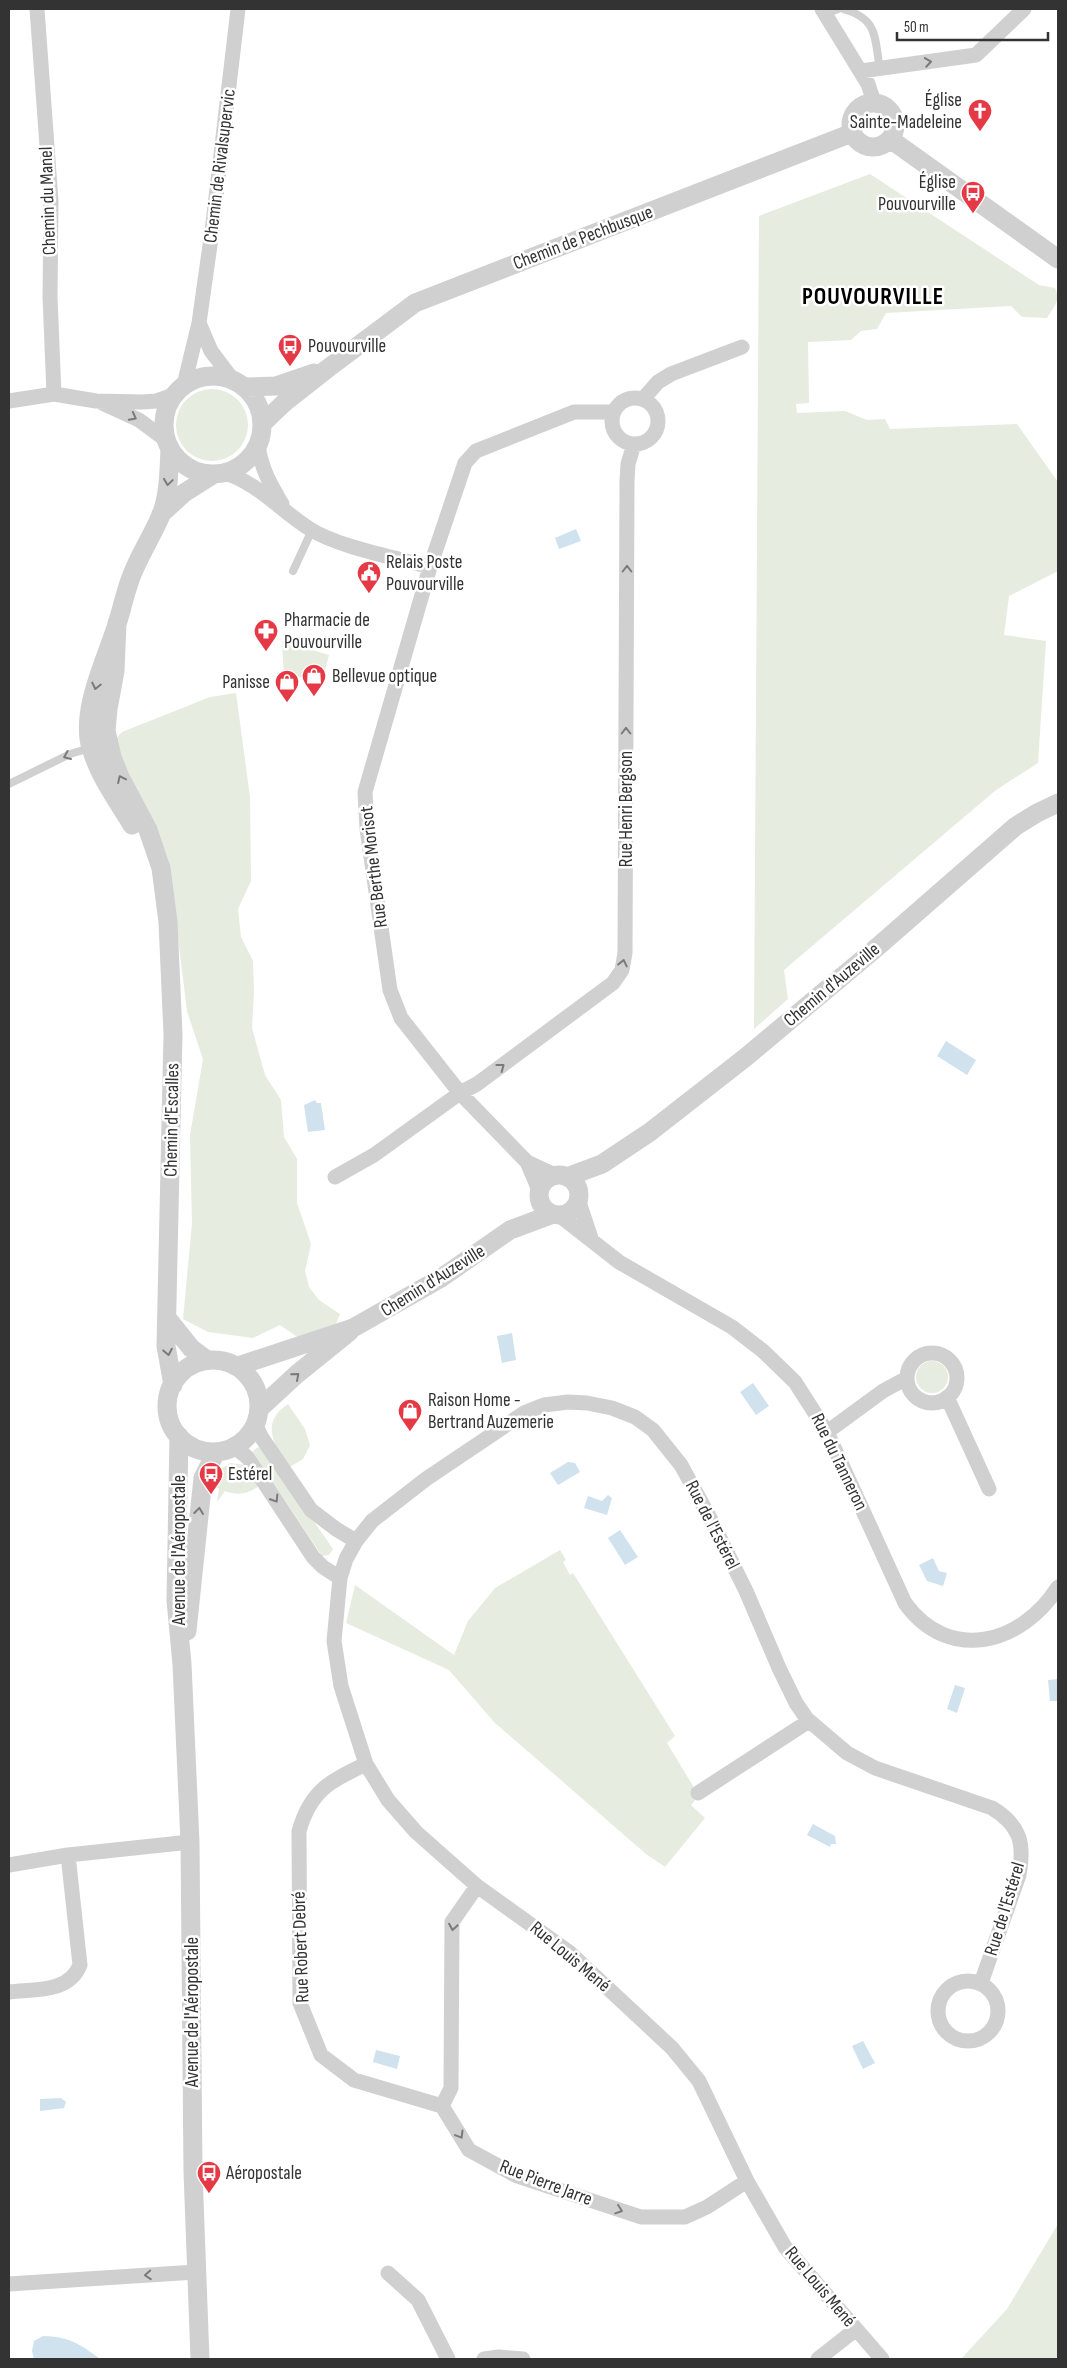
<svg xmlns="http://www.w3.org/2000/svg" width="1067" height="2368" viewBox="0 0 1067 2368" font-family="'Sofia Sans Condensed',sans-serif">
<rect width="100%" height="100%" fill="#fff"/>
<path fill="#e6ecdf" d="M870 174 1039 285 1055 288C1061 301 1054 306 1047 318L1022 317 1011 306 886 313 877 329 861 331 851 340 808 342 809 403 796 404 797 413 845 411 867 420 885 419 890 429 1017 424 1058 482V571L1009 596 1004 635 1046 641 1038 763 996 790 784 970 788 999 754 1029 759 216Z
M176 425a36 36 0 1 1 72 0a36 36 0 1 1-72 0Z
M282 641 329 655 324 674 284 679Z
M236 693 250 797 251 881 238 909 241 937 253 961 254 991 252 1028 265 1075 281 1100 284 1137 297 1159V1203L311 1244 305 1271 309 1287 319 1300 340 1314 335 1326 299 1338 280 1325 253 1338 208 1332 183 1319 192 1224 190 1135 203 1059 187 1011 168 858 113 742 122 732 210 697Z
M916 1377a16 16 0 1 1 32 0a16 16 0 1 1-32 0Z
M288 1404 305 1429 310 1445 303 1459 288 1468C275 1445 259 1423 288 1404Z
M258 1447 264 1449 333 1549 329 1555 322 1556 257 1458 253 1451Z
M230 1463 245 1465 259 1486C248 1494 238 1496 225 1491L217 1502 219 1488 212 1487 221 1469Z
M560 1550 566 1560 563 1562 570 1575 573 1573 675 1736 667 1743 693 1786 697 1798 691 1805 705 1818 665 1867 646 1854 494 1722 449 1670 346 1623 355 1585 454 1655 468 1621 495 1588Z
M1058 2224V2359H961L1007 2309Z"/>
<path fill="#cfe2ee" d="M576 529 581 541 559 549 555 538Z
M946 1041 976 1060 967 1075 937 1056Z
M315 1100 317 1103H321L325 1130 308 1132 304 1105Z
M512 1333 516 1360 502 1363 497 1336Z
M753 1383 769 1406 756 1415 740 1392Z
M568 1462 575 1463 580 1472 558 1485 550 1473Z
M608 1495 612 1498 607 1515 584 1508 588 1496 602 1501Z
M620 1530 638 1557 625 1565 608 1538Z
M933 1558 939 1571 947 1573 943 1586 927 1581 919 1565Z
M1058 1679V1701H1050L1048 1680Z
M955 1685 965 1688 957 1713 947 1709Z
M813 1824 835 1836 836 1844H831L830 1847 807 1835Z
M863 2041 875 2063 863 2069 852 2046Z
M376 2050 400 2056 397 2069 373 2062Z
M61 2098 66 2102 64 2108 40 2111V2099Z
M43 2336C69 2337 79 2343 100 2359H34L32 2351 34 2341Z"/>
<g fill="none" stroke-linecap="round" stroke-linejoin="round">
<path stroke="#d0d0d0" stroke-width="8" d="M843 9C879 19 874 37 880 69
M825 14 838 9
M293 571 312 530
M9 784 70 754 90 748"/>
<path stroke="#d0d0d0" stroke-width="15" d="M37 9 51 201 50 297 54 394
M822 9 868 84 874 102
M861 71 976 55 1024 9
M199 323 211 351 233 380
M184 385 199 323 212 231 238 9
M612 421a23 23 0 1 1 46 0a23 23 0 1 1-46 0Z
M643 399 658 382 671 374 742 347
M9 401 54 394 96 401 143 402 156 401 173 395
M102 403 139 420 166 440
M258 445C261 468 270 484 282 504
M225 473C258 483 281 511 310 529 338 547 397 558 430 567L365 792 367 829 390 990 401 1018 460 1093 527 1162 555 1175
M430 567 465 463 476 451 574 412H613
M527 1162 539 1190
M335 1177 374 1155 460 1093 477 1084 613 983 622 970 625 953 627 481 628 464 634 444
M578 1199 591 1238
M559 1215 619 1262 732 1327 763 1351 795 1382 827 1432 905 1603C949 1664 1022 1644 1058 1587
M907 1378a25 25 0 1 1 50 0a25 25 0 1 1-50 0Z
M947 1397 989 1489
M255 1424 262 1438 311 1510 336 1529 356 1541
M827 1432 883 1391 907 1378
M235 1447 248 1458 313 1557 323 1567 340 1578
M366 1764C329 1782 311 1790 299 1831L300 2003 321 2055 354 2080 442 2106
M698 1793 809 1721
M9 1865 68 1855 190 1842
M477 1886 452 1922 451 2088 442 2106 469 2150 517 2176 641 2217H685L707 2207 747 2181
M938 2011a30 30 0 1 1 60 0a30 30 0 1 1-60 0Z
M9 1992C35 1989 69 1993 80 1965L68 1855
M388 2273 418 2300 448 2359
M9 2284 196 2272
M484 2359 499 2357 523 2359
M818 2359 855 2330
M882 2359 785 2247 747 2181 699 2081 672 2048 569 1952 477 1886 416 1832 388 1800 366 1764 341 1686 334 1641 340 1578 346 1559 356 1541 372 1521 426 1479 524 1413 544 1405 568 1402 587 1403 612 1408 635 1417 653 1430 681 1465 710 1518 746 1591 779 1668 796 1703 807 1719 847 1753 875 1768 992 1808C1020 1825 1025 1843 1019 1875L981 1983"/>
<path stroke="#d0d0d0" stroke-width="19" d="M851 125a22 22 0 1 1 44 0a22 22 0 1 1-44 0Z
M890 139 1058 259
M164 425a49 49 0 1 1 98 0a49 49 0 1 1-98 0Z
M245 387 276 386 314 373
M263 423 285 402 327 369 415 303 852 133
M161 514 184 493 214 474
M117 623 115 671 108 709 106 731 112 757 120 777 148 830 161 868 168 922 173 1034 166 1346 173 1385
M132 825C117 800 99 776 91 748 80 710 106 660 117 624 123 606 126 587 134 570 142 551 153 534 161 515 169 495 169 470 170 448
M539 1195a20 20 0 1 1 40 0a20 20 0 1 1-40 0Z
M567 1177 602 1164 650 1132 746 1057 875 949 1016 826 1037 813 1058 803
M167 1318 191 1348 207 1360
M167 1406a46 46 0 1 1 92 0a46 46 0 1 1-92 0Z
M238 1366 353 1328 441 1278 510 1230 553 1214
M259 1409 297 1374 349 1332
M179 1436 176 1600 182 1664 190 1842 193 2172 200 2359
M187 1631 203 1478 216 1452"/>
</g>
<defs><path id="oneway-chevron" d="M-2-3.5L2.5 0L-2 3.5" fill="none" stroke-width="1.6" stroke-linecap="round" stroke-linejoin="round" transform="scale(1.25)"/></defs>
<g stroke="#7a7a7a">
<use href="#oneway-chevron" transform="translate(928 62) rotate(-9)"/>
<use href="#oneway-chevron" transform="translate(133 417) rotate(28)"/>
<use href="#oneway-chevron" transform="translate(168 482) rotate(98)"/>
<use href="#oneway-chevron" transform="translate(627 569) rotate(-90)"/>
<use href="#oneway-chevron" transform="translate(96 686) rotate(103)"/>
<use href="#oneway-chevron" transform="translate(626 731) rotate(-90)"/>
<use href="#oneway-chevron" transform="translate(67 756) rotate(157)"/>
<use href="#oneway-chevron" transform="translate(121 779) rotate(-115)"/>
<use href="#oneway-chevron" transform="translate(623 963) rotate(-78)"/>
<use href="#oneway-chevron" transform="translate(501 1067) rotate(-37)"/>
<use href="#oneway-chevron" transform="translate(168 1352) rotate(79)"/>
<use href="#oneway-chevron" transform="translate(296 1376) rotate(-41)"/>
<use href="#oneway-chevron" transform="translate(275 1499) rotate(57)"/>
<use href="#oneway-chevron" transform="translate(199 1511) rotate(-83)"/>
<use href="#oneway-chevron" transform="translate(453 1927) rotate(99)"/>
<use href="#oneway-chevron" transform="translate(460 2135) rotate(59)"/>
<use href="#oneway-chevron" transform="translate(619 2210) rotate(19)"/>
<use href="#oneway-chevron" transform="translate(148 2275) rotate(176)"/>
</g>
<defs>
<symbol id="church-pin" viewBox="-11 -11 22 30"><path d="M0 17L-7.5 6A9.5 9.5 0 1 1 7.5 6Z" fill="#e63946" stroke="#fff"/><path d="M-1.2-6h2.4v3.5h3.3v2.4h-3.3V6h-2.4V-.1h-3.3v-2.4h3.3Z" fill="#fff"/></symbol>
<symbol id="bus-pin" viewBox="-11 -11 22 30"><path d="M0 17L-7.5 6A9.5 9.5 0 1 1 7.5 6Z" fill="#e63946" stroke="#fff"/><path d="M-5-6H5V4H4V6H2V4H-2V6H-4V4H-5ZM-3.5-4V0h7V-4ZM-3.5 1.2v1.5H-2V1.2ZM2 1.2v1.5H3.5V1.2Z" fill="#fff"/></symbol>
<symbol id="civic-pin" viewBox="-11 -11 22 30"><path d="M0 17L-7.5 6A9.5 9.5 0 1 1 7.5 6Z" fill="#e63946" stroke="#fff"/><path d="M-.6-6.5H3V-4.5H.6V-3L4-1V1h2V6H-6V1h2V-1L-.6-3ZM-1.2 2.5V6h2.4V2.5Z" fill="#fff"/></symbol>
<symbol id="pharmacy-pin" viewBox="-11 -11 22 30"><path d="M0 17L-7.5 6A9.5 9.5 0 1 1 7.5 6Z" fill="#e63946" stroke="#fff"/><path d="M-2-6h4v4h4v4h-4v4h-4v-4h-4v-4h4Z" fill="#fff"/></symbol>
<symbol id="shop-pin" viewBox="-11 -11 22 30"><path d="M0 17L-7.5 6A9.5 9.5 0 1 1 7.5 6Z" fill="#e63946" stroke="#fff"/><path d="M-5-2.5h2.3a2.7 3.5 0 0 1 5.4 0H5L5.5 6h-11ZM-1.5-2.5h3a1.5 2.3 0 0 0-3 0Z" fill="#fff"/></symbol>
</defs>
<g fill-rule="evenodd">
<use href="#church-pin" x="966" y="97" width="28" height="38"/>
<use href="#bus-pin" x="959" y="179" width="28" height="38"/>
<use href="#bus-pin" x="276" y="332" width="28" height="38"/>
<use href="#civic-pin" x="355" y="559" width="28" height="38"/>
<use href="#pharmacy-pin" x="252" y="617" width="28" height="38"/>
<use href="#shop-pin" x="300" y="662" width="28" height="38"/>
<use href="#shop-pin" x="273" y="668" width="28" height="38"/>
<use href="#shop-pin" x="396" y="1397" width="28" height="38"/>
<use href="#bus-pin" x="197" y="1460" width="28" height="38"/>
<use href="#bus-pin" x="195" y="2159" width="28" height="38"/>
</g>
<g text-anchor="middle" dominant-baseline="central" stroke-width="5" stroke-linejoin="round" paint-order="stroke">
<g font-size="19" fill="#333" stroke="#fff" text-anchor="start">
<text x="962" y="100" text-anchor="end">Église<tspan x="962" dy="22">Sainte-Madeleine</tspan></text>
<text x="956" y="182" text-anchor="end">Église<tspan x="956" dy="22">Pouvourville</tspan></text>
<text x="308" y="346">Pouvourville</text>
<text x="386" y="562">Relais Poste<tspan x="386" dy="22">Pouvourville</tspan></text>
<text x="284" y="620">Pharmacie de<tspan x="284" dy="22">Pouvourville</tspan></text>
<text x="332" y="676">Bellevue optique</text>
<text x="270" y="682" text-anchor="end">Panisse</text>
<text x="428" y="1400">Raison Home -<tspan x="428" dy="22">Bertrand Auzemerie</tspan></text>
<text x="228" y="1474">Estérel</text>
<text x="226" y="2173">Aéropostale</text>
</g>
<g font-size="19" fill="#333" stroke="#fff">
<text transform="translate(220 166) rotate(-83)">Chemin de Rivalsupervic</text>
<text transform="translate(48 201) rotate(-92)">Chemin du Manel</text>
<text transform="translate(583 238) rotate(-21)">Chemin de Pechbusque</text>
<text transform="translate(626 809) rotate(-90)">Rue Henri Bergson</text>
<text transform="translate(374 867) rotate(-97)">Rue Berthe Morisot</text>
<text transform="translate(832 985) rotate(-40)">Chemin d'Auzeville</text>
<text transform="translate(172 1120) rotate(-89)">Chemin d'Escalles</text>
<text transform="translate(433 1281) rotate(-32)">Chemin d'Auzeville</text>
<text transform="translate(839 1462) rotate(64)">Rue du Tanneron</text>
<text transform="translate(712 1525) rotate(63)">Rue de l'Estérel</text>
<text transform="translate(179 1550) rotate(-90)">Avenue de l'Aéropostale</text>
<text transform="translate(1005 1909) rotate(-73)">Rue de l'Estérel</text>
<text transform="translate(301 1947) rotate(-92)">Rue Robert Debré</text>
<text transform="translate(570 1957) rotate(40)">Rue Louis Mené</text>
<text transform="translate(192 2012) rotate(-90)">Avenue de l'Aéropostale</text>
<text transform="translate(546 2183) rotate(21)">Rue Pierre Jarre</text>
<text transform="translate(820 2287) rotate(50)">Rue Louis Mené</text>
</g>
<g font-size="24" font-weight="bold" letter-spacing="1" fill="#000" stroke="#fff">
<text x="873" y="296">POUVOURVILLE</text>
</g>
</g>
<rect width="1067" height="2368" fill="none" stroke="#333333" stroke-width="20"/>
<path d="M897 32v8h151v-8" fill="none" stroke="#333333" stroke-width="2.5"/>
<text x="904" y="32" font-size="15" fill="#333333" stroke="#ffffff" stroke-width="4" paint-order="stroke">50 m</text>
</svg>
